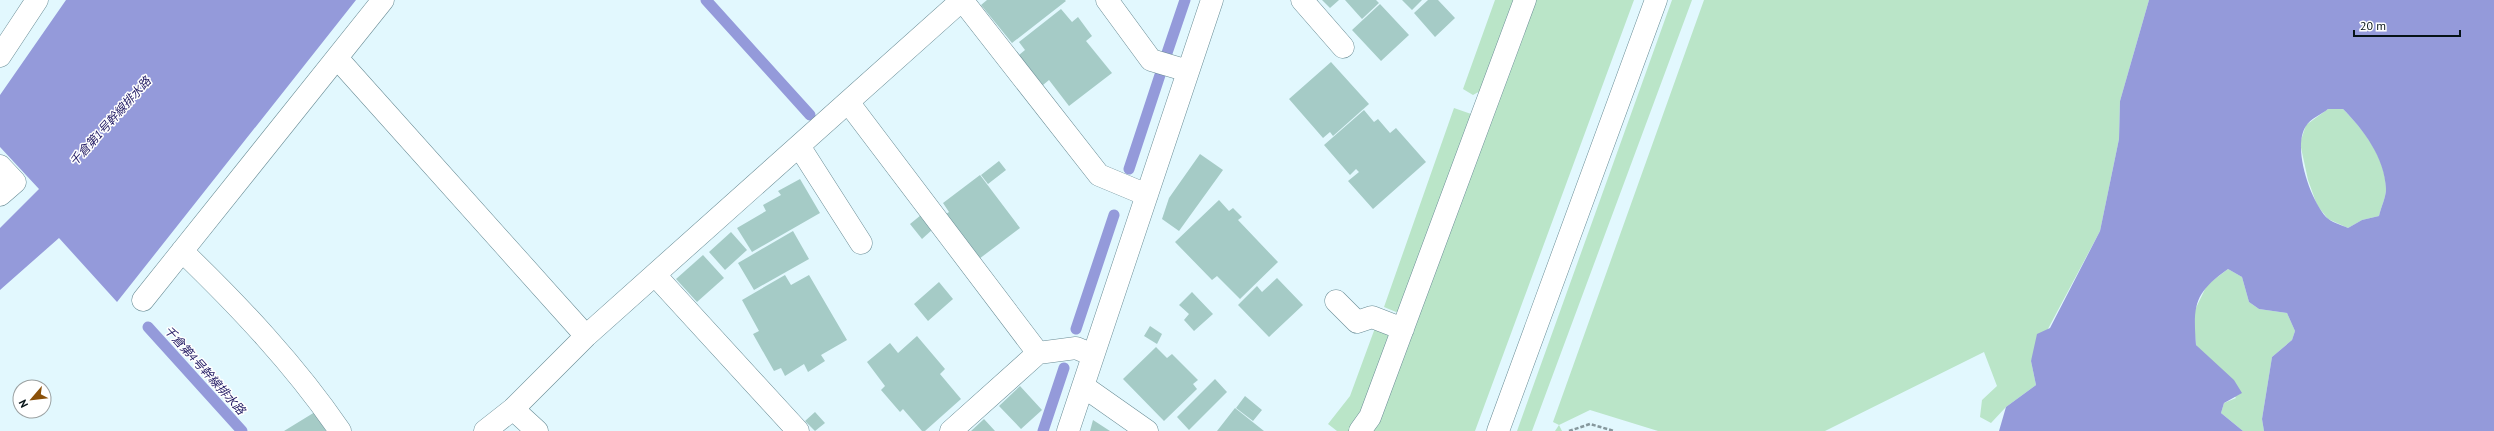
<svg xmlns="http://www.w3.org/2000/svg" width="2494" height="431" viewBox="0 0 2494 431" font-family="'PT Sans','Noto Sans JP',sans-serif">
<rect width="100%" height="100%" fill="#e2f8fe"/>
<path fill="#bae5c8" d="M1495 0H1515L1482 90 1473 95 1463 89Z
M1533 0H1634L1475 431H1372Z
M1672 0H1692L1532 431H1517Z
M1704 0H2149L2120 101 2119 139 2100 231 2031 361 2036 385 2006 407 1991 423 1980 417 1982 400 1997 386 1984 352 1825 431H1658L1590 410 1559 425 1562 431H1555L1559 425 1553 422Z
M1454 108 1474 115 1401 311 1396 312 1384 307Z
M2328 109H2343C2363 129 2386 158 2386 189 2386 197 2381 207 2379 216L2362 220 2348 228 2328 219 2317 205 2308 180 2300 143 2306 125Z
M2228 269 2242 277 2249 302 2259 309 2287 313 2295 331 2292 340 2272 357 2262 419 2264 431H2243L2221 413 2224 403 2236 398 2196 345 2193 314 2207 285Z
M1375 328 1393 336 1363 413 1350 431H1337L1328 424 1350 396Z"/>
<path fill="#949ada" fill-rule="evenodd" d="M66 0H356L117 302 59 238 0 290V228L39 189 0 147V95Z
M2149 0H2494V431H2264L2262 419 2272 357 2292 340 2295 331 2287 313 2259 309 2249 302 2242 277 2228 269C2194 293 2193 305 2196 345L2234 380 2242 393 2224 403 2221 413 2243 431H1999L2006 407 2036 385 2031 361 2037 334 2050 328 2100 231 2119 139 2120 101ZM2328 109H2343C2363 129 2385 158 2386 189 2386 197 2381 207 2379 216L2362 220 2348 228C2341 225 2331 222 2326 217 2310 199 2292 147 2306 126 2310 119 2322 114 2328 109Z"/>
<g fill="none" stroke-linecap="round" stroke-linejoin="round">
<path stroke="#949ada" stroke-width="11" d="M706 0 810 115
M1167 53 1185 0
M1129 169 1160 75
M148 327 242 431
M1076 329 1114 215
M1043 431 1064 368"/>
</g>
<path fill="#a5cbc6" d="M987 0H1065L1066 1 1012 43 981 5Z
M1322 0H1339L1330 8Z
M1345 0H1376L1379 3 1362 19Z
M1402 0H1422L1412 10Z
M1428 0H1438L1455 18 1435 37 1414 13Z
M1380 4 1409 35 1381 61 1352 30Z
M1061 9 1072 22 1078 17 1092 36 1086 41 1112 73 1069 106 1049 80 1043 85 1019 55 1025 50 1019 42Z
M1331 62 1369 104 1333 136 1330 132 1323 138 1289 99Z
M1364 110 1374 122 1378 119 1390 133 1396 128 1426 162 1373 209 1348 181 1359 172 1356 169 1350 175 1324 145Z
M1200 154 1223 170 1179 231 1162 219 1169 198Z
M999 161 1006 170 988 184 981 175Z
M980 175 1020 228 979 259 946 214 949 212 943 203Z
M800 179 820 213 752 252 737 228 766 211 763 205 781 195 778 191Z
M1219 200 1229 211 1233 208 1242 217 1238 220 1278 262 1240 299 1217 276 1212 280 1175 242Z
M921 215 933 229 922 239 910 224Z
M793 231 809 259 754 290 738 263Z
M731 232 747 250 725 270 709 252Z
M703 255 724 278 697 302 676 279Z
M785 275 791 285 809 275 847 340 821 355 825 361 808 372 804 364 785 376 781 368 774 371 753 334 759 331 742 300Z
M1277 278 1303 305 1269 337 1238 305 1257 286 1262 292Z
M939 282 953 299 928 321 914 304Z
M1192 292 1213 314 1194 331 1184 320 1189 314 1179 305Z
M1150 326 1162 334 1157 344 1144 336Z
M917 336 945 369 940 374 961 399 925 431H922L903 409 900 412 881 390 885 386 867 362 890 343 898 353Z
M1156 347 1167 358 1172 354 1198 380 1193 384 1197 389 1164 421 1123 379Z
M1215 379 1227 392 1189 430 1177 417Z
M1020 386 1042 410 1021 429 999 406Z
M1245 396 1262 410 1253 421 1236 408Z
M1235 408 1264 431H1217Z
M315 412 326 431H284Z
M815 412 825 423 815 431 805 421Z
M984 419 995 431H971Z
M1093 420 1110 431H1090Z"/>
<g fill="none" stroke-linecap="round" stroke-linejoin="round">
<defs>
<path id="minor" d="M962 0 1099 175 1147 195
M1107 0 1151 60 1188 71
M1302 0 1343 47
M0 56 37 0
M337 58 586 336
M848 102 1038 353
M799 146 861 243
M0 166 15 182 0 195
M182 251C239 306 295 365 340 431
M655 275 798 431
M143 300 383 0
M1336 301 1357 322 1372 317 1403 329
M1083 386 1147 431
M513 409 537 431
M485 431 513 409 586 336 962 0
M951 431 1038 353 1076 348 1093 355
M1068 431 1212 0
M1360 431 1370 417 1525 0
M1498 431 1656 0"/>
</defs>
<use href="#minor" stroke="#698c95" stroke-width="23"/>
<path stroke="#86989d" stroke-width="2.5" stroke-dasharray="4 2" stroke-linecap="butt" d="M1569 431 1590 424 1614 431"/>
<use href="#minor" stroke="#fff" stroke-width="22"/>
</g>
<g text-anchor="middle" dominant-baseline="central" stroke-width="3" stroke-linejoin="round" paint-order="stroke">
<g font-size="12" font-style="italic" fill="#211a63" stroke="#fff">
<text transform="translate(110 121) rotate(-48)">千倉第1号幹線排水路</text>
<text transform="translate(205 370) rotate(48)">千倉第4号幹線排水路</text>
</g>
</g>
<g transform="translate(32 399) rotate(242)"><circle r="19" fill="#ffffff" stroke="#9ba1a2"/>
<path d="M0-3L7 15L0 10L-7 15Z" fill="#8a5009"/>
<text y="-6" font-size="11" font-weight="bold" text-anchor="middle" fill="#061317">N</text>
</g>
<path d="M2354 30v6h106v-6" fill="none" stroke="#061317" stroke-width="2"/>
<text x="2360" y="30" font-size="12" fill="#061317" stroke="#ffffff" stroke-width="3" paint-order="stroke">20 m</text>
</svg>
